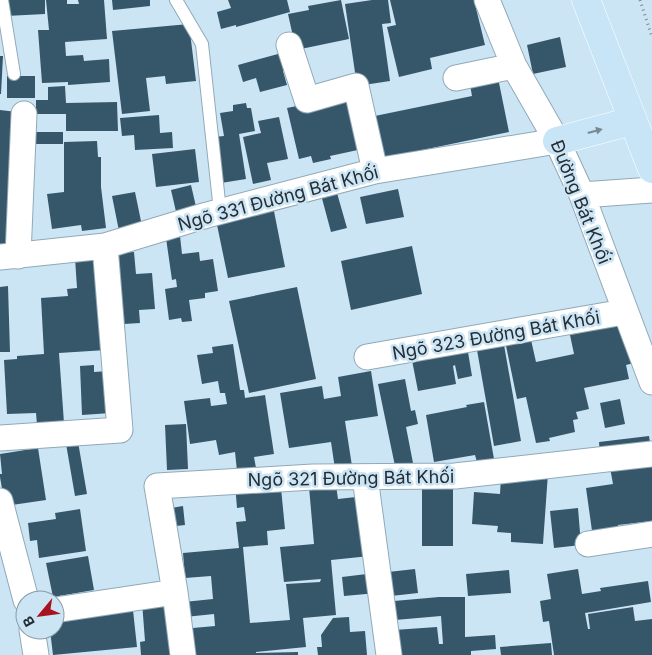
<svg xmlns="http://www.w3.org/2000/svg" width="652" height="655" viewBox="0 0 652 655" font-family="Inter,sans-serif">
<rect width="100%" height="100%" fill="#cce5f5"/>
<path fill="#36576a" d="M5 0H45V14L6 16Z
M46 0H67V4H79L78 0H104L107 39 65 42 66 56 83 55 84 61 109 59 110 82 68 85V82L42 83 38 30H49Z
M112 0H150V6L113 10Z
M228 0H287L290 12 236 27V25L221 29 217 12 231 8Z
M341 0 349 39 296 50 288 14 309 10 308 6Z
M372 0H388L391 23 382 24 390 81 357 86 345 4Z
M390 0H474L485 45 430 58 432 69 399 77 387 27 396 25Z
M189 24 196 81 166 84 165 76 146 78 150 111 122 114 112 31Z
M560 37 566 67 533 74 527 45Z
M289 51 294 68 283 71 287 85 260 92 256 78 243 82 238 65Z
M0 56H3L1 94H0Z
M497 73 509 132 379 159 370 117 472 96 469 79Z
M7 76H35V98H7Z
M65 86 66 103 117 102 118 131H66V114H36V100H48V87Z
M355 94 367 148 330 156 331 159 313 163 311 156 299 159 287 108Z
M246 103 247 108H251L255 131 239 134 246 179 221 183 213 137 224 136 220 113 233 111V105Z
M0 110 17 112 15 248H0Z
M159 115 160 133 172 132 173 148 135 150 134 135 122 136 120 118Z
M279 117 288 159 267 163 271 180 253 184 243 137 261 133 258 121Z
M25 132H63V144H25Z
M97 141 98 157H101V187L106 228 82 231 81 225 52 229 47 194 64 192V142Z
M195 149 199 182 156 187 152 154Z
M191 185 197 211 177 216 171 190Z
M335 186 347 228 331 232 320 191Z
M398 189 404 217 366 224 360 197Z
M135 192 142 226 119 231 112 196Z
M272 201 285 267 228 278 216 220Z
M180 236 182 254 199 252 200 261 213 259 218 291 205 293V298L189 300 192 321 182 322 181 318 169 320 165 289 177 287 176 279 172 280 166 238Z
M412 246 422 294 351 310 341 261Z
M134 252 136 274 152 273 155 309 139 310 140 323 124 324V322H116L114 302 122 301 118 253Z
M96 256 106 350 59 353 64 423 37 425 36 413 7 414 4 360 17 359V356L44 354 41 298 68 296 67 289 77 288 75 258Z
M8 286 10 352H0V287Z
M297 287 316 379 249 393 229 301Z
M618 325 634 363 626 365 629 379 584 388 589 409 576 412 578 419 573 420 575 432 549 438 550 441 536 443 526 397 517 399 504 336 529 331 536 362 574 354 570 335Z
M233 344 240 390H244L245 398 265 395 274 454 254 457 256 468 237 471 235 452 219 455 216 440 190 444 184 401 210 398 211 406 227 404 225 393H220L218 381 202 384 197 355 213 353 212 347Z
M504 345 521 441 494 446 477 350Z
M468 352 472 376 458 379 455 365 453 366 456 384 418 391 411 355Z
M94 365V372L108 371 111 413 82 415 80 366Z
M371 371 378 416 345 421 352 466 335 469 331 442 289 448 280 393 322 386 324 399 341 396 338 377Z
M405 379 411 411 415 410 418 424 406 427 413 463 395 466 378 384Z
M620 399 625 424 605 428 600 403Z
M484 402 494 459 477 462 475 455 434 462 426 415 467 407 466 405Z
M186 424 188 469 167 470 165 425Z
M77 436 87 494 75 496 65 438Z
M649 436 651 449 600 455 599 442Z
M38 448 46 500 5 506 0 477V474H2L0 454Z
M652 456V521L618 525 619 534 593 538 586 488 613 484 609 462Z
M548 473 543 544 511 542V533L497 532 498 526 472 524 474 492 500 494 501 476Z
M422 483H453V546H422Z
M235 484 281 488 285 529 267 531 268 545 243 547 250 623 290 620 286 584 320 582 321 579 284 582 280 547 314 544 309 487 336 485 338 499 365 496 370 556 331 560 336 615 303 618 306 647 256 652V655H185L182 629 215 626 214 614 185 617 184 602 213 599 211 576 185 578 183 553 239 548 236 522 246 521 244 507 237 508Z
M183 506 185 525 167 527 165 509Z
M578 508 581 545 554 548 550 511Z
M80 509 86 551 39 558 37 540 30 541 28 523 56 519 55 513Z
M88 556 94 590 53 597 46 563Z
M415 569 418 593 391 596 388 572Z
M578 569 582 594 601 591 600 588 648 581 651 602 585 613 588 629H590L588 614 633 607 635 621 652 619V655H554L549 621 543 622 540 601 551 599 547 574Z
M509 570 511 593 468 596 466 574Z
M375 573 377 593 344 596 342 577Z
M439 597H465V637L495 635 496 649 471 651V655H396L394 630 437 627 439 644H443L441 616 395 620 394 601Z
M172 599 180 655H141L140 642 145 641 142 602Z
M132 601 137 647 53 655 50 630H55V612Z
M349 617 350 632 365 631 367 655H318L317 647H322L321 635 333 618Z
M551 643 552 655H501L500 647Z
M298 652V655H256V653Z"/>
<g fill="none" stroke-linecap="round" stroke-linejoin="round">
<defs>
<path id="lane" d="M2 0 14 74
M176 0 202 44 220 211"/>
<path id="street" d="M487 0 514 66 557 141 582 195 652 382
M289 45 307 100 356 86 375 171
M456 78 514 66
M582 195 652 190
M18 256 24 114
M0 257 105 246 207 215 375 171 557 141
M367 357 624 312
M0 438 120 430 105 246
M365 477 389 655
M0 501 26 600
M588 544 652 534
M175 592 183 655
M55 610 175 592 157 486 313 477 455 476 652 454
M32 630 36 655"/>
<path id="primary" d="M586 0 652 169
M557 141 632 121"/>
</defs>
<use href="#lane" stroke="#91a9b7" stroke-width="14"/>
<use href="#street" stroke="#91a9b7" stroke-width="27"/>
<use href="#primary" stroke="#fff" stroke-width="29"/>
<path stroke="#788994" stroke-width="3" stroke-dasharray="1 4" stroke-linecap="butt" d="M640 0 652 37"/>
<use href="#lane" stroke="#fff" stroke-width="12"/>
<use href="#street" stroke="#fff" stroke-width="25"/>
<use href="#primary" stroke="#c7e5f7" stroke-width="28"/>
</g>
<defs><path id="oneway-solid" d="M-6-.8H1V-3.2L6.5 0L1 3.2V.8H-6Z" transform="scale(1.25)"/></defs>
<use fill="#768995" href="#oneway-solid" transform="translate(595 131) rotate(-15)"/>
<g text-anchor="middle" dominant-baseline="central" stroke-width="5" stroke-linejoin="round" paint-order="stroke">
<g font-size="18" fill="#242d33" stroke="#cce5f5">
<text transform="translate(278 198) rotate(-15)">Ngõ 331 Đường Bát Khối</text>
<text transform="translate(581 202) rotate(68)">Đường Bát Khối</text>
<text transform="translate(496 335) rotate(-10)">Ngõ 323 Đường Bát Khối</text>
<text transform="translate(351 478) rotate(-1)">Ngõ 321 Đường Bát Khối</text>
</g>
</g>
<g transform="translate(40 615) rotate(241)"><circle r="24" fill="#cce5f5" stroke="#899ba7"/>
<path d="M0-4L9 19L0 12L-9 19Z" fill="#a91320"/>
<text y="-8" font-size="14" font-weight="bold" text-anchor="middle" fill="#242d33">B</text>
</g>
</svg>
